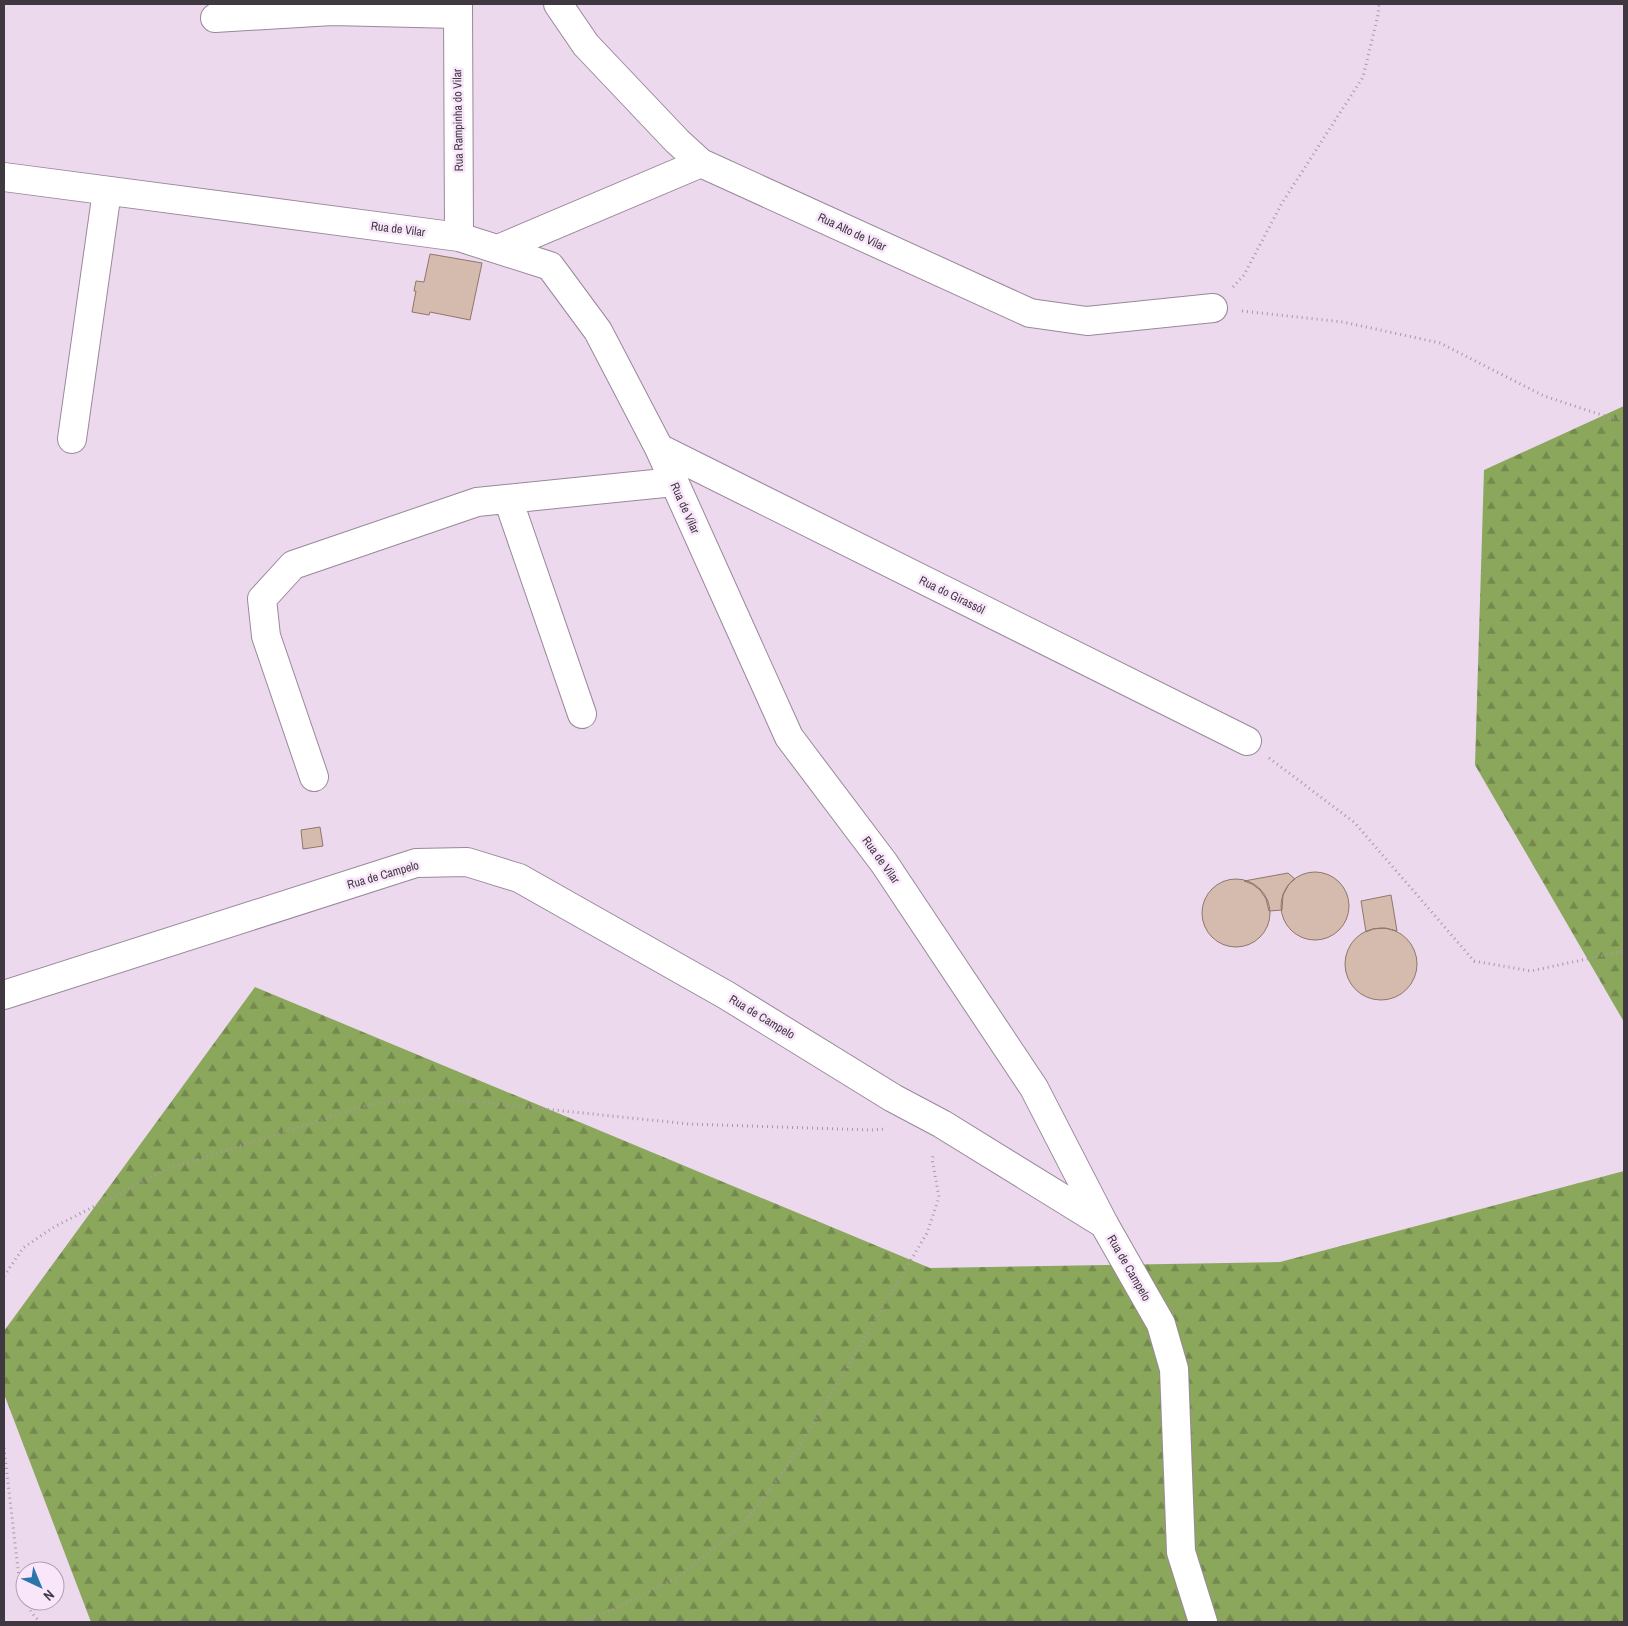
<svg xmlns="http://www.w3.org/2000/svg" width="1628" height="1626" viewBox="0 0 1628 1626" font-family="'Archivo Narrow',sans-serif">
<defs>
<pattern id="forest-firs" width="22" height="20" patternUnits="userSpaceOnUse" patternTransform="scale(1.25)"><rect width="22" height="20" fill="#8ba75c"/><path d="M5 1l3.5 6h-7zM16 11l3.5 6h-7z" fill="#73894d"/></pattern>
</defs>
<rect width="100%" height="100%" fill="#ecd9ed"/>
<path fill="url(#forest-firs)" d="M1624 406V1022L1475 765 1484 470Z
M255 987 930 1268 1280 1262 1624 1171V1622H91L4 1394V1331Z"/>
<path fill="#d4bbae" stroke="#8e776b" d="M430 254 482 263 470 320 430 312 429 315 412 312 416 291H414L416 281 424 282Z
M320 827 323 846 303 849 301 830Z
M1281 906a34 34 0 1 1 68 0a34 34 0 1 1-68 0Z
M1288 873 1295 879 1289 884 1283 895 1282 910 1269 911 1266 899 1260 890 1252 884 1244 881Z
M1202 913a34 34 0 1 1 68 0a34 34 0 1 1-68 0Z
M1391 895 1397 931 1385 928 1373 929 1366 932 1361 901Z
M1345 964a36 36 0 1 1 72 0a36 36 0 1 1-72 0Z"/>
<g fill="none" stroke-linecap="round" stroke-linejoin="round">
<defs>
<path id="minor" d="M458 4 459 237
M558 4 586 45 677 141 701 163 1030 313 1087 321 1213 308
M215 18 332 11 457 14
M4 177 459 237 550 266 598 331 659 448 789 737 884 863 1034 1088 1104 1224
M498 249 701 163
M72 439 107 191
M659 448 1247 741
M508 499 582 714
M314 777 266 636 262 599 293 565 477 502 674 482"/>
<path id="major" d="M4 995 416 863 467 862 519 878 726 995 893 1098 942 1124 1104 1224 1161 1324 1174 1369 1181 1552 1203 1622"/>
</defs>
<use href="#minor" stroke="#99889a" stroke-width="30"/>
<use href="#major" stroke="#99889a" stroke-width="30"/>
<path stroke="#a698a7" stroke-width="3" stroke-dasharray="1 4" stroke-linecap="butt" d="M1233 287 1244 275 1282 203 1363 77 1378 15 1379 4
M1242 311 1343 322 1440 343 1544 396 1611 418H1624
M1269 758 1354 822 1474 961 1531 971 1624 951
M4 1276 23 1248 54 1227 167 1169 368 1105 438 1098 689 1124 871 1130 886 1129
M4 1448 19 1578 25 1594
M27 1601 31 1612 40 1622
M580 1622 607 1612 679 1577 744 1523 789 1464 927 1233 939 1197 932 1159 934 1153"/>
<use href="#minor" stroke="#fff" stroke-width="28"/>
<use href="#major" stroke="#fff" stroke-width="28"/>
</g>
<g text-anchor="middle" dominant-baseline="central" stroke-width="5" stroke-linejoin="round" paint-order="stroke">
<g font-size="12" fill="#3f3840" stroke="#f9e6fb">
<text transform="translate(458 120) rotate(-91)">Rua Rampinha do Vilar</text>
<text transform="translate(398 229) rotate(7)">Rua de Vilar</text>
<text transform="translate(852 232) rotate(25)">Rua Alto de Vilar</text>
<text transform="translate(685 508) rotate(66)">Rua de Vilar</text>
<text transform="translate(952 595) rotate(26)">Rua do Girassól</text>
<text transform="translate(881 860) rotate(54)">Rua de Vilar</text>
<text transform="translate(383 875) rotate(-16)">Rua de Campelo</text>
<text transform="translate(762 1017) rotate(31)">Rua de Campelo</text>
<text transform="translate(1129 1268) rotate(60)">Rua de Campelo</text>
</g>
</g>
<rect width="1628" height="1626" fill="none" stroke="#3f3840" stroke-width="10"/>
<g transform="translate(40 1586) rotate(136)"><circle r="24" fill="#f9e6fb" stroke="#afa0b0"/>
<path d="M0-4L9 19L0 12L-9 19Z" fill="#2b76a9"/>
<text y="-8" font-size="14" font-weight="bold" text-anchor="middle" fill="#3f3840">N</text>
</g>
</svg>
